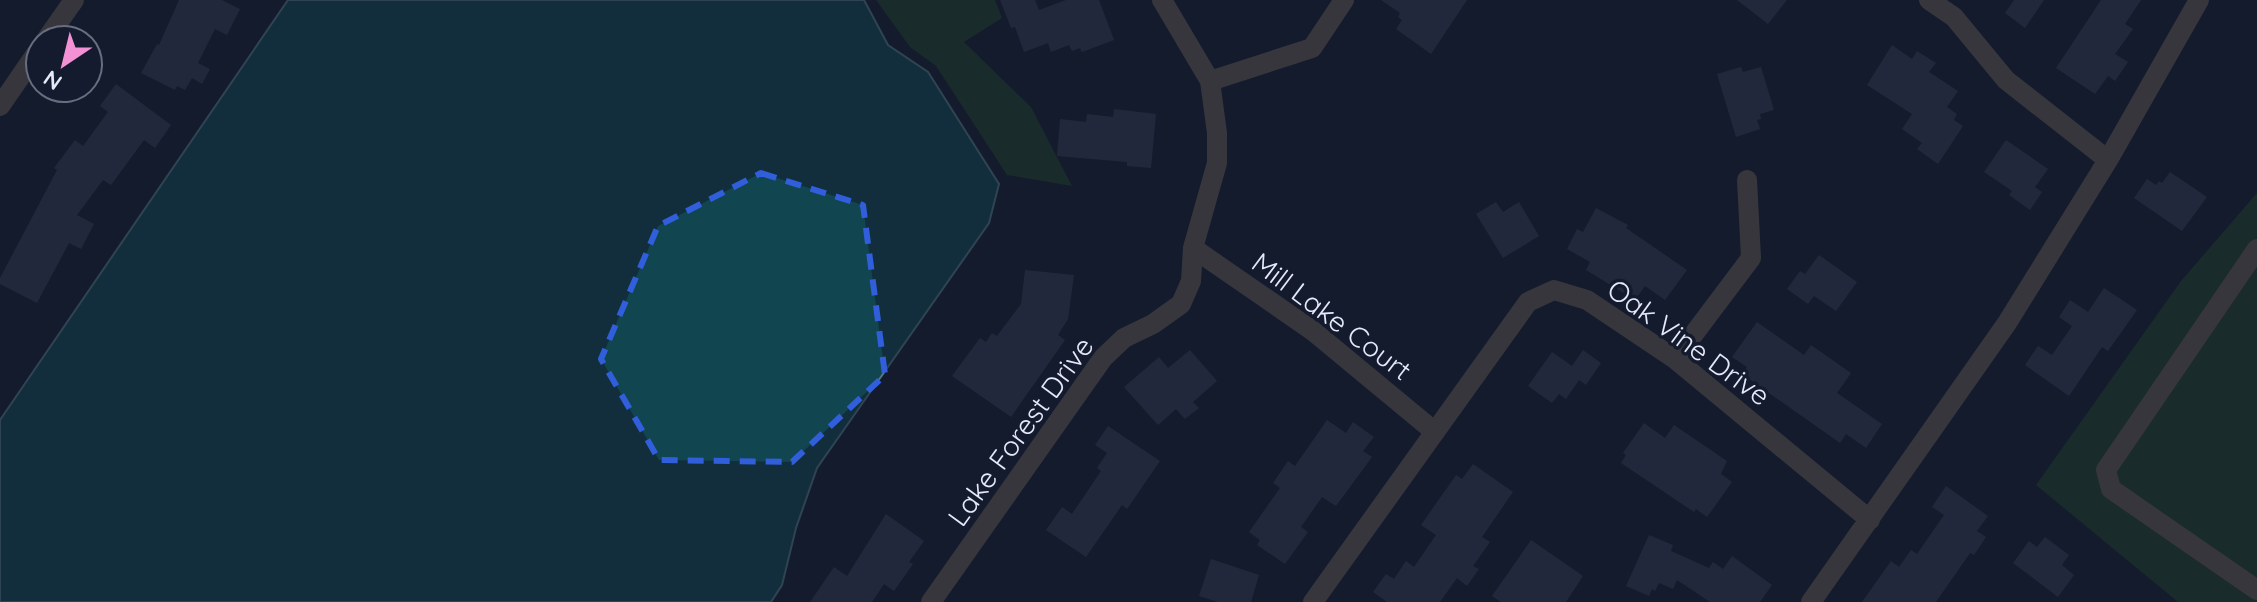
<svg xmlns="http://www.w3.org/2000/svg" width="2257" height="602" viewBox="0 0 2257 602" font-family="Quicksand,sans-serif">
<rect width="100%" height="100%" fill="#141b2e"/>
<path fill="#213e26" d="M876 0H995L1002 18 964 42 1031 107 1072 186 1007 175 936 66 910 47Z
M2257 193V602H2178L2036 485 2181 281Z"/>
<path fill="#11454f" stroke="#517682" stroke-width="2" d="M288 0H864L888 45 928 72 999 184 989 223 817 468 796 528 782 585 771 602H0V420Z"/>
<path fill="#31394e" d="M179 0H222L240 9 227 35 215 29 198 63 210 69 202 84 192 78 185 90 177 86 175 90 141 73 157 44 159 45Z
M1000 0H1035L1039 10 1066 0H1099L1114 40 1082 52 1080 48 1072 51 1069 45 1051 52 1048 43 1024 52 1015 27 1011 28Z
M1381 0H1467L1431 54 1396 29 1402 20 1398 17 1400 13Z
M1737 0H1787L1768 24Z
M2014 0H2044L2025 28 2005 13Z
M2101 0H2141L2125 24 2133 29 2115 54 2128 62 2115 81 2108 76 2095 94 2056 68Z
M1892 45 1912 59 1917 51 1936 63 1929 72 1958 91 1947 107 1957 114 1954 120 1963 126 1938 164 1917 149 1922 143 1902 129 1912 114 1867 85Z
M1741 67 1743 72 1761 67 1774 110 1760 114 1761 119 1757 120 1760 129 1736 137 1717 74Z
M116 84 171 125 155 148 144 140 111 185 103 180 77 215 94 224 81 249 69 243 37 303 0 284V278L57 170 54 168 75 140 83 146 108 112 100 106Z
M1114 109 1156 114 1151 168 1127 166V162L1057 156 1060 119 1086 122 1087 114 1113 117Z
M2006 140 2048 169 2035 187 2042 192 2030 210 2009 195 2012 191 1984 172Z
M2170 172 2207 197 2182 231 2134 198 2147 179 2156 185 2159 181 2162 183Z
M1496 202 1503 212 1519 202 1539 236 1503 258 1476 214Z
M1596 208 1628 225 1626 228 1687 270 1665 300 1645 286 1635 300 1586 270 1590 262 1567 249 1577 229 1583 232Z
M1819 255 1857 282 1836 311 1814 296 1808 304 1787 289 1800 271 1805 274Z
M1025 270 1074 275 1068 319 1058 335 1065 340 1011 417 952 376 980 338 986 342 992 333 997 336 1021 304Z
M2104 288 2137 310 2108 351 2102 347 2069 396 2025 365 2038 346 2052 355 2072 326 2059 317 2070 300 2088 312Z
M1757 322 1804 355 1811 345 1851 373 1837 393 1882 424 1866 448 1846 434 1840 443 1742 374 1747 367 1732 357Z
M1190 350 1217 381 1193 402 1199 408 1185 419 1176 409 1158 425 1124 387 1159 357 1168 368Z
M1583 350 1601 363 1586 385 1579 380 1566 399 1559 394 1552 403 1528 386 1552 352 1572 366Z
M1327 420 1346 433 1353 422 1374 437 1363 451 1372 457 1336 506 1322 497 1301 527 1308 532 1285 564 1257 545 1260 540 1249 532 1280 488 1273 483 1288 461 1295 466Z
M1644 423 1665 438 1674 425 1727 461 1721 474 1732 482 1707 517 1696 509 1694 512 1621 463 1626 455 1623 453Z
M1108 426 1160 461 1127 509 1122 505 1086 557 1046 530 1062 507 1072 514 1101 471 1097 468 1107 453 1095 445Z
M1473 464 1513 492 1482 537 1490 542 1473 566 1479 569 1467 586 1457 578 1440 602H1387L1373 592 1386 574 1394 579 1406 561 1414 567 1436 535 1421 525 1456 475 1462 479Z
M1946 486 1988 516 1977 531 1986 537 1974 555 1970 553 1936 602H1862L1891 561 1899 567 1911 550 1917 554 1944 515 1932 507Z
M886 514 924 541 909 562 913 564 894 591 884 584 872 602H810L834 567 847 576Z
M1649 535 1673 545 1671 551 1709 568 1713 562 1723 569 1732 556 1772 585 1760 602H1710L1677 580 1673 589 1659 583 1655 591 1652 589 1649 596 1626 586Z
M2045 537 2069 555 2062 565 2074 575 2058 597 2013 563 2029 541 2037 547Z
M1531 540 1583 576 1566 602H1501L1492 596Z
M1211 559 1259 575 1251 602H1218L1199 596Z"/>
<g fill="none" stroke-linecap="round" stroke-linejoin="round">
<path stroke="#61584f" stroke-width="20" d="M1929 0 1954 17 2006 80 2108 160
M46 40 74 0
M1210 81 1312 48 1344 0
M0 106 40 48
M1193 248 1313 331 1435 432
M2257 249 2106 470 2111 489 2257 590
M1675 359 1751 258 1747 180
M931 602 1103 358 1124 338 1153 324 1181 304 1191 281 1193 248 1217 163V133L1210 81 1162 0
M1313 602 1528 302 1554 290 1587 300 1675 359 1870 520
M1811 602 2007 323 2108 160 2199 0"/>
</g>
<path d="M0 0H2257V602H0ZM761 173 863 205 885 375 792 462 659 460 601 359 658 226Z" fill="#141b2e" fill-opacity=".55" fill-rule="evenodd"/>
<path fill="none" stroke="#315edb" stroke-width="6" stroke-dasharray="16 10" stroke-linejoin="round" d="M761 173 863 205 885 375 792 462 659 460 601 359 658 226Z"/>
<g text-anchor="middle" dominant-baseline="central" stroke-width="7" stroke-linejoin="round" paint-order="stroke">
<g font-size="28" fill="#e5eaf8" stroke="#141b2e">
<text transform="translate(1332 316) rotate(37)">Mill Lake Court</text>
<text transform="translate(1689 342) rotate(36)">Oak Vine Drive</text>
<text transform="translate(1020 431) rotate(-54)">Lake Forest Drive</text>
</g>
</g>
<g transform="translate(64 64) rotate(215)"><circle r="38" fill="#141b2e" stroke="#686e7f" stroke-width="2"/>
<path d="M0-6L14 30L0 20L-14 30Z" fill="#f391d5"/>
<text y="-12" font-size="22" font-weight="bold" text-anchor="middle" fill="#e5eaf8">N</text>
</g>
</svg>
